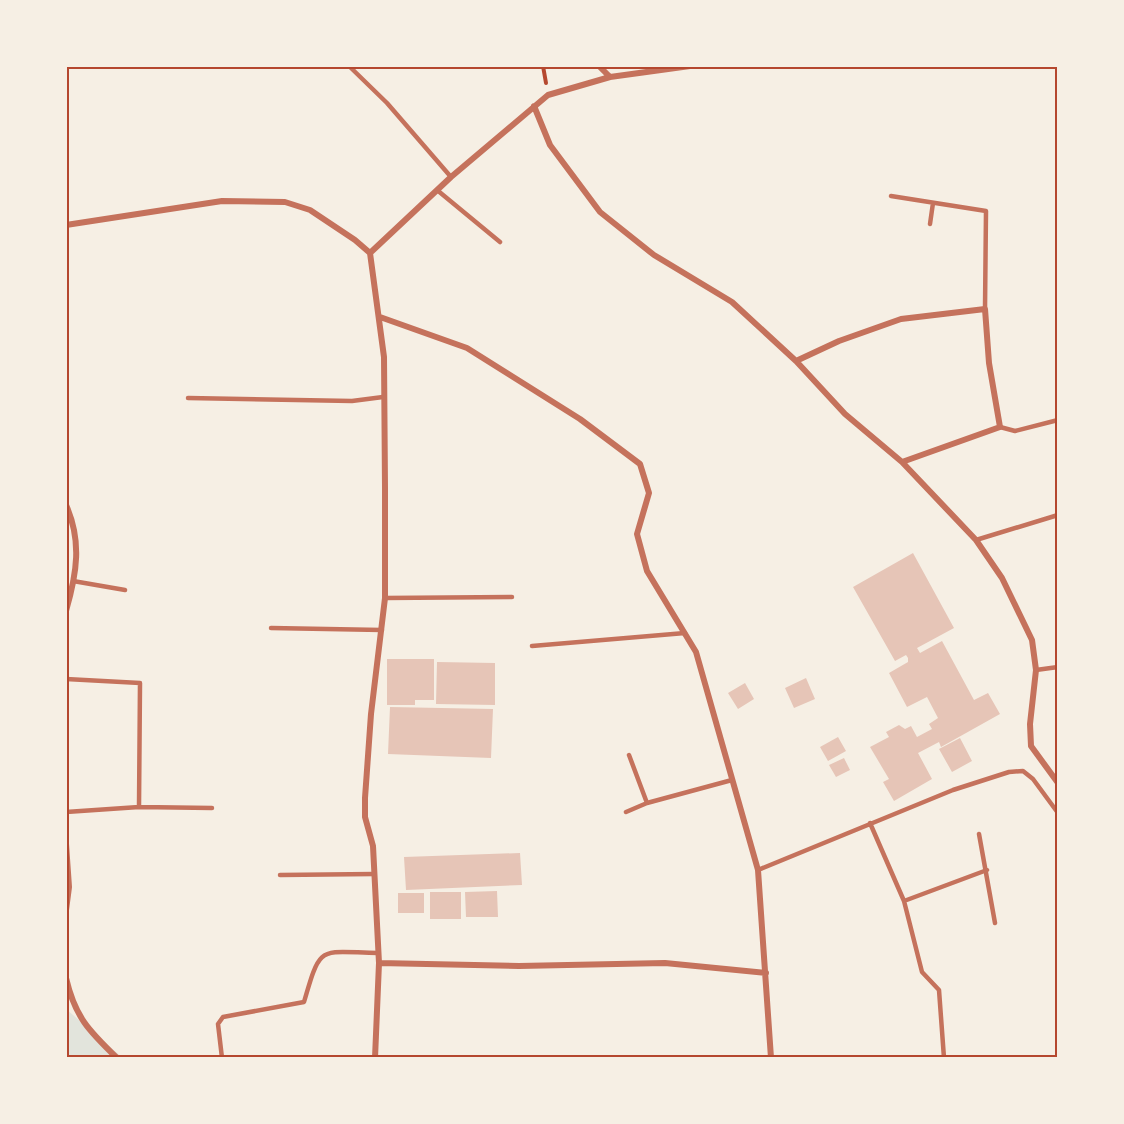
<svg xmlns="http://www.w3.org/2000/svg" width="1124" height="1124" viewBox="0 0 1124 1124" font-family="'Public Sans',sans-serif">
<rect width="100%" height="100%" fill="#f6efe4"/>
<path fill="#e2e4dc" d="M66 1009 123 1058H66Z"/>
<path fill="#e6c5b7" d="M913 553 954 628 917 648 920 653 942 641 974 700 988 693 1000 714 941 747 939 742 918 753 932 779 894 801 883 782 889 779 870 747 889 737 886 732 899 725 905 729 911 726 917 737 932 729 929 724 938 718 927 697 907 707 889 673 908 662V658L906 655 895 661 853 587Z
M387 659H434V700H415V705H387Z
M437 662 495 663V705L436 704Z
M806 678 815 699 794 708 785 688Z
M745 683 754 699 738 709 728 693Z
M390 707 493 709 491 758 388 754Z
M838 737 846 751 828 761 820 747Z
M960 738 972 761 952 772 939 749Z
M844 758 850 770 836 777 829 765Z
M520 853 522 885 406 890 404 857Z
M497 891 498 917H466L465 892Z
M430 892H461V919H430Z
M398 893H424V913H398Z"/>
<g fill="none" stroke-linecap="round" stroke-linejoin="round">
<path stroke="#b5482f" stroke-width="4" d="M543 66 546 83"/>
<path stroke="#c5725c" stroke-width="4.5" d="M349 66 387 103 451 177
M437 190 500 242
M891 196 986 211 985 309
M930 224 933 203
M188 398 352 401 383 397
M1000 427 1015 431 1058 420
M976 540 1058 515
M73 581 125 590
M385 598 512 597
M271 628 382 630
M532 646 685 633
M1036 670 1058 667
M66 679 140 683 139 807
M629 755 647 803
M66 812 139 807 212 808
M626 812 647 803 732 780
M870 823 904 901 922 972 939 990 944 1058
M979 834 995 923
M758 870 953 790 1009 772 1023 771 1033 779 1058 813
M280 875 374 874
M904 901 987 870
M222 1058 218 1024 223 1017 304 1002C321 943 319 952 378 953"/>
<path stroke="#c5725c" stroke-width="6" d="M599 66 610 77
M534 106 550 145 600 212 654 255 732 302 796 361 845 414 902 462 976 540 1002 578 1032 640 1036 670 1030 724 1031 746 1058 783
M66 225 222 201 285 202 310 210 355 240 370 253 451 177 548 95 610 77 690 66
M370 253 384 357 385 488V598L371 714 365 798V817L373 846 379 963 375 1058
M380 317 467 348 580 419 640 464 649 493 637 534 647 571 696 652 758 870 771 1058
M796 361 839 341 901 319 985 309 989 363 1000 427 902 462
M66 505C82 541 77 573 66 611
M66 844 69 887 66 910
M379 963 519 966 665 963 766 973
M66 978C75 1017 89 1031 117 1058"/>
</g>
<rect width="1124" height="1124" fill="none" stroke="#f6efe4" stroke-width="135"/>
<rect x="68" y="68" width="988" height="988" fill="none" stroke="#b5482f" stroke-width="2"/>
</svg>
